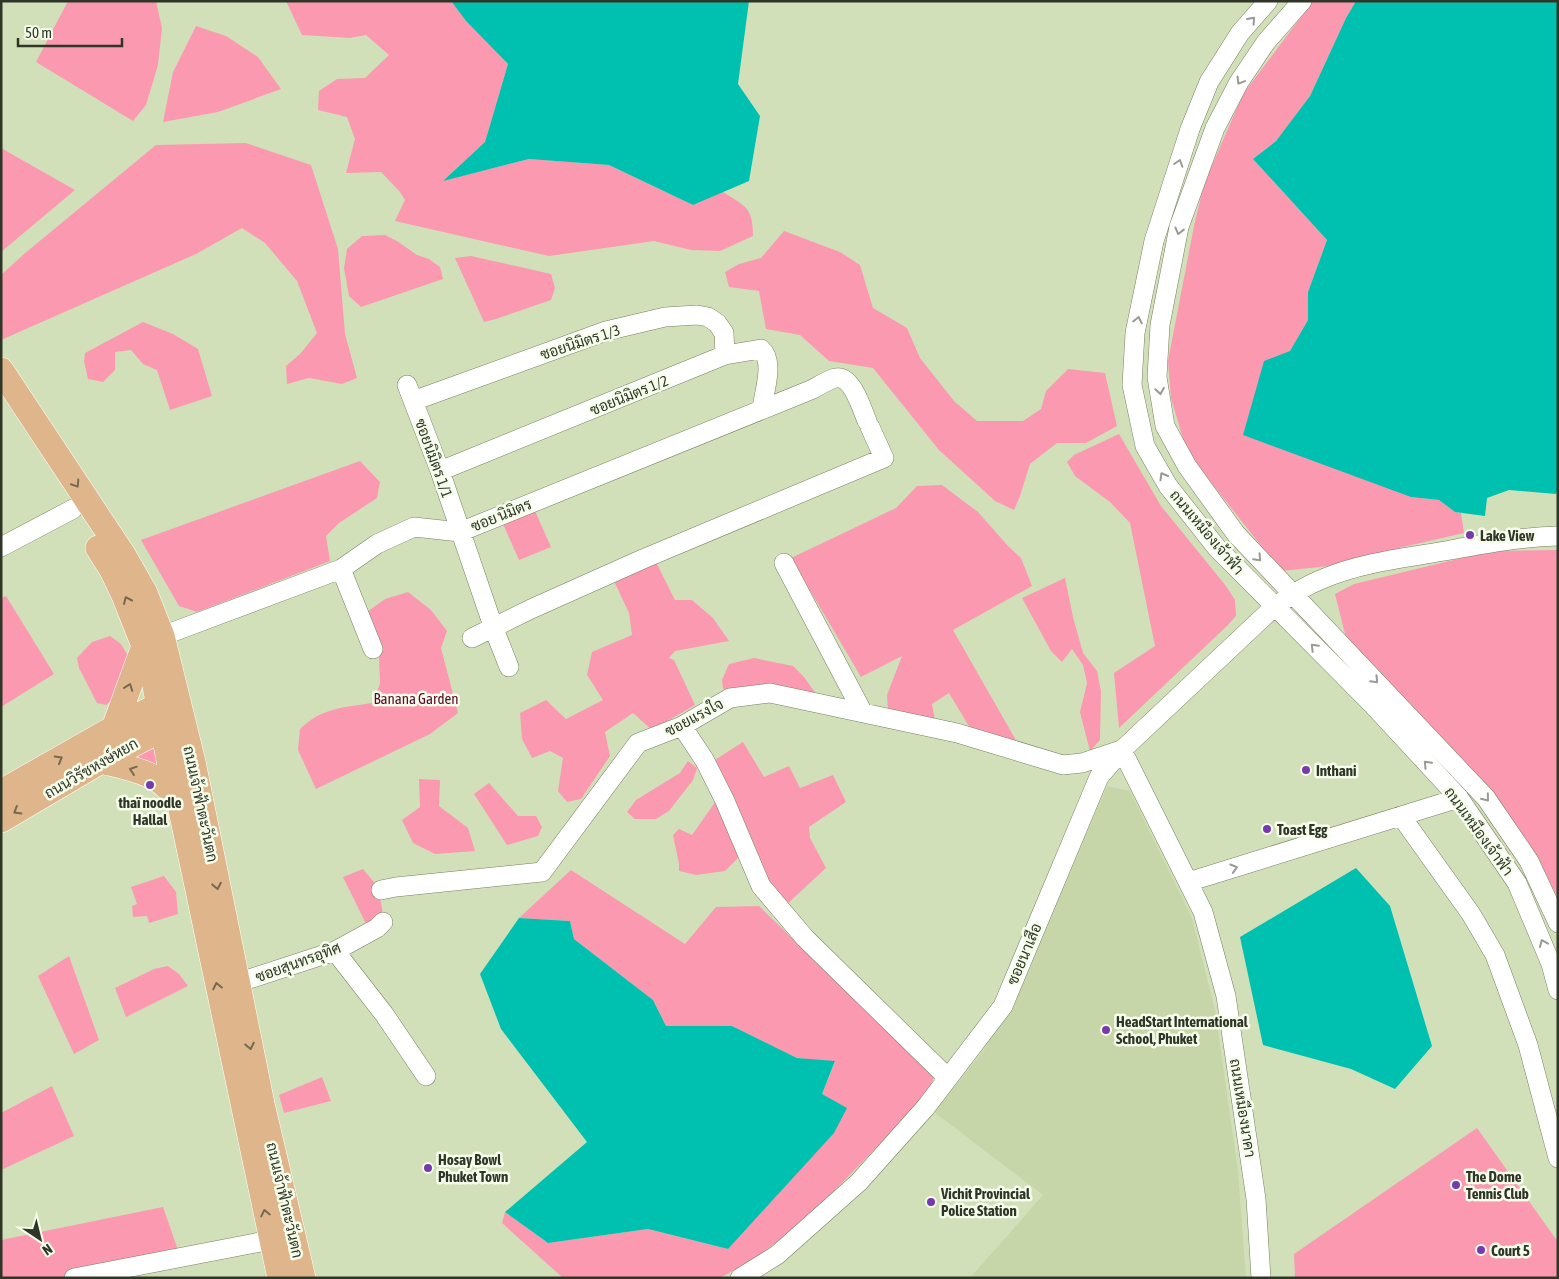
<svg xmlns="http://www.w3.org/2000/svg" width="1559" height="1279" viewBox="0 0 1559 1279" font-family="'Asap Condensed',Sarabun,sans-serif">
<rect width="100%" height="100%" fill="#d2e0ba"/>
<path fill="#c6d6a9" d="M1107 786 1130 791 1192 918 1215 1010 1238 1171 1246 1278H970L1043 1195 934 1112 984 1050 1040 939Z"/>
<path fill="#fb99b1" d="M68 1H156L162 28 158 65 146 105 133 121 36 62Z
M286 1H451L466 21 508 64 485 142 444 180 529 159 609 165 693 205 723 192C745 206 753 207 753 236L720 251 691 250 654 241 549 256 395 221 405 200 400 192 381 172 346 173 355 139 347 117 318 110 319 91 337 79 365 78 389 55 366 35 350 38 302 35Z
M1313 1H1356L1346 18 1310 96 1276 141 1253 159 1327 240 1308 292V320L1290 351 1411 497 1439 500 1455 512 1461 513 1464 533 1403 547 1348 564 1281 571 1187 452 1171 398 1168 361 1194 226 1204 184 1243 94Z
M196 26 226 36 258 57 281 89 218 112 163 122 173 72Z
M246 143 311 165 338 249 345 334 357 378 342 384 309 378 287 384 286 366 300 354 317 333 297 281 265 243 242 228 196 254 1 340V275L24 254 156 145Z
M1 148 75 190 1 252Z
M784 231 840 252 860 265 873 308 907 328 920 358 954 401 977 421H1023L1041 409 1046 391 1068 369 1105 373 1117 426 1086 443H1057L1030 464 1020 496 1014 510 995 501 939 450 873 368 829 361 800 335 766 329 759 291 729 287 725 272 739 264 761 258Z
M385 235 397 241 417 255 429 259 440 267 443 279 361 307 349 296 344 268 347 249 362 236Z
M471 256 551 274 555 288 551 300 496 319 484 322 455 258Z
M143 322 173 334 198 349 212 396 170 410 157 370 143 364 131 350 115 352V370L103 382 88 379 84 361 85 353Z
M1119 434 1161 506 1226 586 1235 600 1236 616 1227 626 1119 728 1114 673 1155 646 1130 523 1110 502 1075 476 1067 462 1074 455Z
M360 461 380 482 377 498 339 523 326 536 330 561 197 612 179 606 141 540Z
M942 485 978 512 1008 546 1021 558 1032 586 953 630 1017 742 970 728 949 693 932 704 935 720 888 712 887 695 902 656 861 677 791 558 896 508 917 486Z
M535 511 551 547 519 560 503 524Z
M1558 550V897L1532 852 1347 642 1335 594 1354 584 1491 551Z
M655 560 675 600H692L713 618 729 641 675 651 669 658 674 660 695 705 652 730 633 713 605 732 610 756 581 799 567 802 558 791 563 758 550 751 532 758 522 739 520 713 546 700 566 719 603 700 587 675 592 652 632 635 629 613 614 581Z
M1065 578 1073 617 1083 653 1097 671 1101 691 1100 740 1090 751 1080 712 1087 683 1083 665 1072 649 1062 662 1051 651 1022 598Z
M408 592 431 610 447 631 441 648 458 713 430 734 316 789 298 750 300 729C323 707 343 708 372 703L380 684 379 656 367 612 385 599Z
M6 596 54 674 1 707V598Z
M110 636 120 643 135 666 119 694 106 705 97 703 79 668 77 658 92 642Z
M754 658 793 666 804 677 819 698 723 689 722 680 729 664Z
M155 738 164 775 121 761Z
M743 742 764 777 789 766 800 788 833 775 846 802 809 827 810 838 826 868 785 906 770 888 710 763Z
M688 761 697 768 693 780 669 811 656 819H635L627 812 636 800 680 773Z
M419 779 440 780 439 806 468 828 475 851 435 854 413 843 402 820 420 807Z
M489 783 518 816H536L542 827 538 836 507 845 474 794Z
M718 798 741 855 725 871 696 875 679 871V864L673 835 679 829 692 835Z
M363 869 378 887 383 914 368 928 343 877Z
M571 870 685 944 716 907 759 906 934 1076 928 1094 807 1219 754 1259 720 1278H563L502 1223 505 1212 548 1243 648 1229 728 1249 822 1094 835 1062 797 1058 732 1026H666L653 1000 574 939 570 921 519 918Z
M164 876 176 892 178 914 149 923 147 916 133 917 132 906 137 904 131 887Z
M69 956 99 1040 74 1054 38 976Z
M168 966 179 974 188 986 126 1017 115 988 154 969Z
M322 1077 331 1101 284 1113 279 1095Z
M52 1086 74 1136 1 1170V1113Z
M1477 1128 1558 1242V1278H1295L1294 1254Z
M163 1207 178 1250 67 1278H1V1240Z"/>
<path fill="#00c1b0" d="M451 1H749L738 84 760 116 749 181 693 205 609 165 529 159 443 181 485 142 508 64 466 21Z
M1356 1H1558V490L1556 494 1509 490 1487 498 1485 516 1455 512 1439 500 1411 497 1243 435 1264 361 1290 351 1308 320V292L1327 240 1253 159 1276 141 1310 96 1346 18Z
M1356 868 1390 906 1432 1046 1395 1089 1351 1069 1263 1045 1240 937Z
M519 918 570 921 574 939 653 1000 666 1026H732L797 1058 835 1061 822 1094 847 1108 834 1133 728 1249 648 1229 548 1243 505 1212 587 1142 501 1029 480 974Z"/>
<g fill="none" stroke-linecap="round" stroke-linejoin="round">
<defs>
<path id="minor" d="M1268 1 1240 33 1209 82 1190 129 1154 241 1135 333 1132 385 1145 446 1168 486 1217 548 1373 705 1459 798 1517 883 1551 964 1558 990
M1302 1 1266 42 1239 82 1215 128 1179 227 1160 325 1157 377 1165 426 1187 466 1236 534 1486 798 1529 861 1558 923
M407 385 440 471 494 629 509 667
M413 401 606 331 665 317 697 315 708 317 717 323 724 333 725 355
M440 471 725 355 761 349C775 361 764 392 762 408
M1 547 73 509
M784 563 863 713
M341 569 373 649
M162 636 341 569 377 544 414 527 460 532 813 389C820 385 828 380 835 378 852 374 862 409 867 421
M472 638 531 609 643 559 884 458 870 427
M682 726 705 761 725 801 761 886 805 938 948 1078
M1122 750 1203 912 1226 996 1256 1199 1261 1278
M1401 816 1471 914 1495 955 1528 1045 1558 1158
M1188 882 1459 798
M381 890 396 887 542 872 638 743 682 726 730 698 770 693 957 733 1063 765 1082 763 1121 750
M335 951 384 1014 426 1076
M237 983 335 951 377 928 383 922
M74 1278 271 1240
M740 1278 777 1255 859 1182 926 1107 1003 1006 1099 777 1122 750 1274 607C1288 597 1303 587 1320 580 1359 563 1403 558 1445 551 1482 544 1520 537 1558 536"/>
<path id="major" d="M1 370 124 556 145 593 162 636 193 762 262 1104 303 1278
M98 548 112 570 123 593 144 646 153 675 170 766 181 810 280 1278
M114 728 144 646
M101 761C129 768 164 773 177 801
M1 792 114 728 172 698
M1 820 101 761 178 721"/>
</defs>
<use href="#minor" stroke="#75815f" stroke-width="20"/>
<use href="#major" stroke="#fff" stroke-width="26"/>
<use href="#minor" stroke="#fff" stroke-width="19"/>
<use href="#major" stroke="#dfb68b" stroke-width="25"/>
</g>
<defs><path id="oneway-chevron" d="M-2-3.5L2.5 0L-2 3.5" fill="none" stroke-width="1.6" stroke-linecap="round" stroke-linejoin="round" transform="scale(1.25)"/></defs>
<g stroke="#989a93">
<use href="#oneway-chevron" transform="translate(1252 20) rotate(-48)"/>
<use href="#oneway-chevron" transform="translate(1240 81) rotate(121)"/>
<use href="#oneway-chevron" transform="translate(1179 163) rotate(-72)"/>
<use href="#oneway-chevron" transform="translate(1179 231) rotate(104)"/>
<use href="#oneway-chevron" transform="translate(1138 320) rotate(-78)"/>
<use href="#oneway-chevron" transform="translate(1160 391) rotate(81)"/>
<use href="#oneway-chevron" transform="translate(1163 476) rotate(-120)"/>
<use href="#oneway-chevron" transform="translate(1258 558) rotate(47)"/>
<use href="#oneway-chevron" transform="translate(1314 647) rotate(-135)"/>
<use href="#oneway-chevron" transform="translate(1375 680) rotate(46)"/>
<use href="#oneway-chevron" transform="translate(1427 764) rotate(-133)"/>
<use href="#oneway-chevron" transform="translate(1486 798) rotate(51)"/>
<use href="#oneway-chevron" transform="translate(1234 868) rotate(-17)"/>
<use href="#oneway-chevron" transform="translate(1543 943) rotate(-112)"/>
</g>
<g stroke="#76694f">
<use href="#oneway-chevron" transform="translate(76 484) rotate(57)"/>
<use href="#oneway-chevron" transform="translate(127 600) rotate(-114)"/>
<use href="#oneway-chevron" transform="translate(129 687) rotate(-70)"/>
<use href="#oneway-chevron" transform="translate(59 759) rotate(-30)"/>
<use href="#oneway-chevron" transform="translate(133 770) rotate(-161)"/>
<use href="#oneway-chevron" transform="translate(17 811) rotate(149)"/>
<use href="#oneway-chevron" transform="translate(217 886) rotate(79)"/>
<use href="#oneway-chevron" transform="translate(217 986) rotate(-102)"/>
<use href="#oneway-chevron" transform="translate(250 1046) rotate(78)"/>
<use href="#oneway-chevron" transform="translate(265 1213) rotate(-102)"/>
</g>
<g fill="#7639ae" stroke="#f6feeb" stroke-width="2">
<circle cx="1470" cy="535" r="5"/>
<circle cx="1306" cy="770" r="5"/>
<circle cx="150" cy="785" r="5"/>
<circle cx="1267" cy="829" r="5"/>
<circle cx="1106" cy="1030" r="5"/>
<circle cx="428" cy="1168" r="5"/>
<circle cx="1456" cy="1185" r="5"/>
<circle cx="931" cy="1202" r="5"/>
<circle cx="1481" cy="1250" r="5"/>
</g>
<g text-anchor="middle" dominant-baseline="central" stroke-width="5" stroke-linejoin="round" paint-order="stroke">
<g font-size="15" fill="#303627" stroke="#f6feeb">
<text transform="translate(580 342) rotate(-18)">ซอยนิมิตร 1/3</text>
<text transform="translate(629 395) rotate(-22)">ซอยนิมิตร 1/2</text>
<text transform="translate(434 458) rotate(70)">ซอยนิมิตร 1/1</text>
<text transform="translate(501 515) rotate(-22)">ซอย นิมิตร</text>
<text transform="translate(1207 532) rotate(50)">ถนนเหมืองเจ้าฟ้า</text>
<text transform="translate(694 717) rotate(-28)">ซอยแรงใจ</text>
<text transform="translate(91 768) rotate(-30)">ถนนวิรัชหงษ์หยก</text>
<text transform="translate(201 804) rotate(78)">ถนนเจ้าฟ้าตะวันตก</text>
<text transform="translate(1479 831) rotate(54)">ถนนเหมืองเจ้าฟ้า</text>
<text transform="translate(1024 954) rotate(-67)">ซอยนาเสือ</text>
<text transform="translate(298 962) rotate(-20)">ซอยสุนทรอุทิศ</text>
<text transform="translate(1243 1108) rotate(81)">ถนนเหมืองนาคา</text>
<text transform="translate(285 1200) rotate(77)">ถนนเจ้าฟ้าตะวันตก</text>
</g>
<g font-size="15" font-weight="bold" fill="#303627" stroke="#f6feeb" text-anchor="start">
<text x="1480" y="535">Lake View</text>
<text x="1316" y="770">Inthani</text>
<text x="150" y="802" text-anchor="middle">thaï noodle<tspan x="150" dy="17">Hallal</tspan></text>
<text x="1277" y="829">Toast Egg</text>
<text x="1116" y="1021">HeadStart International<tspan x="1116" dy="17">School, Phuket</tspan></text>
<text x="438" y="1159">Hosay Bowl<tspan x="438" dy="17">Phuket Town</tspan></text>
<text x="1466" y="1176">The Dome<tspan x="1466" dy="17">Tennis Club</tspan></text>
<text x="941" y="1193">Vichit Provincial<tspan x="941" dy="17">Police Station</tspan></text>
<text x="1491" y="1250">Court 5</text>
</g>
<g font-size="15" fill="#5c0a2a" stroke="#f6feeb">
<text x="416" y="698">Banana Garden</text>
</g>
</g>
<rect width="1559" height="1279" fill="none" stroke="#303627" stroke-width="5"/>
<g transform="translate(40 1239) rotate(145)" stroke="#f6feeb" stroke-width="4" paint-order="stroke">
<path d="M0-4L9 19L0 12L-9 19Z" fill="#303627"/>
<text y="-8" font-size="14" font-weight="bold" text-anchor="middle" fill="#303627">N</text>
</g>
<path d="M18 38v8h104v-8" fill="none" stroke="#303627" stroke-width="2.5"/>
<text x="25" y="38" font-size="15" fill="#303627" stroke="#f6feeb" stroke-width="4" paint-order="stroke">50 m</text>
</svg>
